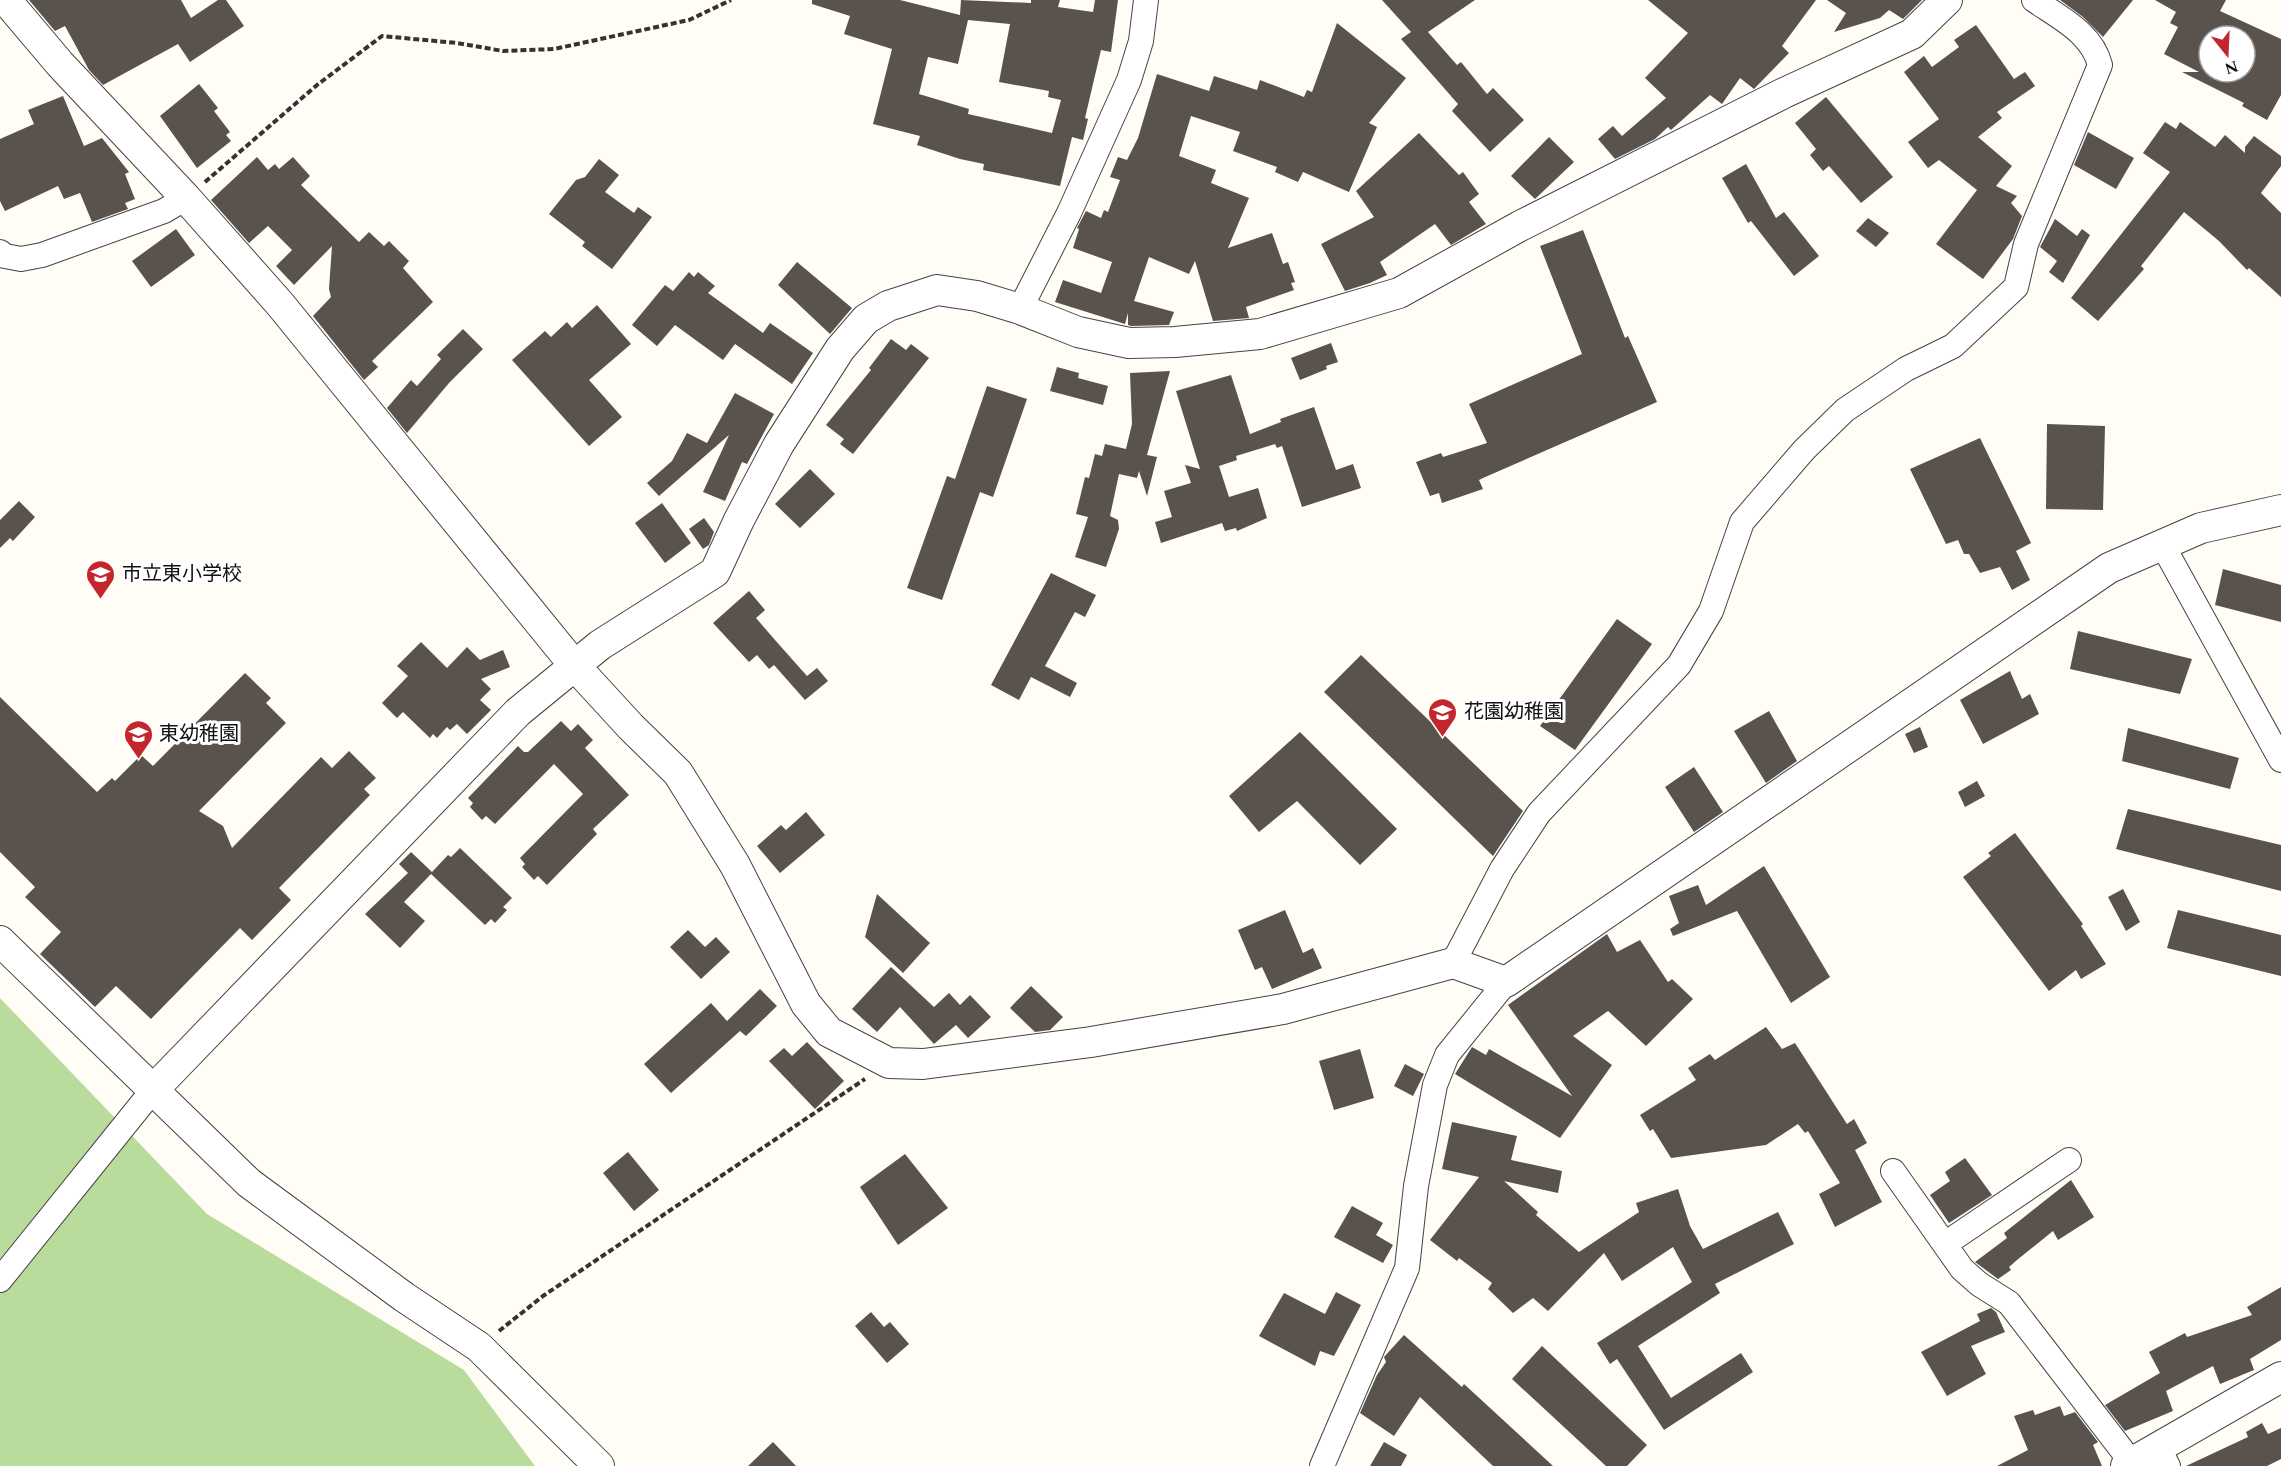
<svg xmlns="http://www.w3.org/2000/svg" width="2281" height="1466" viewBox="0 0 2281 1466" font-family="Spectral,'Noto Sans JP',serif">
<rect width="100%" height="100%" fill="#fffdf5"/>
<path fill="#b9dc9c" d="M0 998 207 1214 464 1370 535 1466H0Z"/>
<path fill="#5a524d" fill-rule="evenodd" d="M29 0H181L191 18 218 0H226L244 26 190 62 178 44 103 85 89 70 65 26 55 31Z
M812 0H900L960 15 961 0 1031 3V0H1060L1058 7 1093 12 1095 0H1118L1111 52 1101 50 1085 118 1088 119 1083 140 1072 137 1060 186 983 170 984 164 960 159 917 145 920 136 873 124 892 49 844 34 850 16 812 4ZM968 20 1010 24 999 82 1049 91 1048 97 1061 100 1052 133 968 114 969 109 919 94 928 57 958 64Z
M1382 0H1475L1428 32 1457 65 1461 62 1487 94 1493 88 1524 120 1490 152 1452 111 1458 104 1401 39 1411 32Z
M1648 0H1816L1782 46 1789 53 1754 89 1740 78 1722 104 1710 95 1671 130 1668 127 1655 139 1615 159 1598 139 1613 126 1622 136 1666 98 1645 78 1688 33Z
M1827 0H1922L1903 19 1889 10 1880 18 1834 32 1846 13Z
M2060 0H2133L2103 37 2083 17Z
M2155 0H2226L2220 11 2281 39V95L2267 120 2242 106 2244 103 2182 72H2199L2164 54 2178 27 2170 23 2176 12ZM2209 36H2245V72H2209Z
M1337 23 1406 78 1369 123 1377 127 1349 192 1303 172 1298 182 1275 172 1277 167 1233 151 1240 132 1191 116 1179 156 1216 170 1211 183 1249 198 1228 248 1272 233 1283 264 1288 262 1295 282 1291 283 1294 290 1246 307 1249 318 1213 321 1195 261 1189 274 1149 257 1134 301 1174 312 1169 325 1131 326 1128 325V313L1125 324 1055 302 1063 280 1101 293 1112 262 1073 248 1079 229 1077 228 1086 211 1101 218 1104 210 1108 212 1120 180 1110 177 1118 157 1127 160 1138 138 1157 74 1209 91 1214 76 1257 90 1260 80 1304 97 1307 90 1312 92Z
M1976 25 2014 79 2025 72 2035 86 1997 112 2002 118 1978 137 2012 166 1996 186 2017 196 2011 203 2022 216 2013 239 1983 279 1936 244 1977 190 1939 160 1928 168 1908 142 1939 119 1904 72 1924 56 1932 67 1959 47 1954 40Z
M199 84 218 108 214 111 230 132 226 135 231 141 197 168 160 116Z
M63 96 84 146 102 138 129 172 125 174 135 199 125 203 128 209 92 222 80 193 64 199 58 186 5 211 0 201V139L34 124 28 110Z
M1826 97 1893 177 1861 203 1829 166 1823 171 1810 155 1816 149 1795 123Z
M2165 122 2176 129 2180 122 2215 147 2225 135 2245 153V147L2254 136 2281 156V166L2261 193 2281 213V297L2249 268 2247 270 2219 241 2184 212 2141 266 2144 269 2098 321 2071 298 2170 172 2143 153Z
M2088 132 2134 158 2116 189 2074 165Z
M1419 133 1459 175 1463 172 1479 194 1469 202 1486 224 1451 245 1435 224 1380 262 1387 275 1370 283 1345 291 1321 244 1374 217 1356 191Z
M1549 137 1574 162 1535 199 1511 176Z
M257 157 268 170 275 164 279 169 293 157 310 176 301 185 359 242 369 232 384 246 389 241 409 261 403 268 433 302 372 361 378 367 364 380 313 316 331 297 329 289 332 246 294 285 276 266 292 250 268 226 249 243 211 200Z
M599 159 619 175 605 192 634 213 638 207 652 217 612 269 582 246 585 242 549 214 576 180 585 177Z
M1746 164 1776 218 1784 212 1819 256 1794 276 1751 221 1748 223 1722 178Z
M1868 218 1889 233 1876 247 1856 231Z
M2055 219 2077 236 2082 229 2090 235 2063 283 2049 272 2057 261 2040 247Z
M176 229 195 255 151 287 132 261Z
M1583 230 1625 338 1628 336 1657 402 1483 478 1479 480 1483 489 1442 503 1439 493 1430 496 1416 462 1441 453 1443 457 1487 443 1469 404 1582 354 1540 246Z
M797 262 852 308 830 334 778 285Z
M689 272 694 277 698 272 715 286 708 293 763 333 770 323 813 353 792 384 735 344 723 360 675 325 657 346 632 325 665 285 673 291Z
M597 305 631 344 589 380 622 417 589 446 512 360 545 331 551 337 567 322 572 328Z
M463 329 483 349 449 383 407 433 387 408 411 380 417 386 441 359 437 355Z
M891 339 906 350 911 344 929 358 853 454 840 444 844 439 826 425 871 370 869 368Z
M1331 343 1338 362 1326 366 1327 369 1300 380 1291 358Z
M1057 367 1079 373 1078 378 1108 386 1103 405 1050 391Z
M1170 371 1147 455 1157 457 1147 496 1139 471 1137 478 1119 474 1110 516 1118 520 1119 529 1106 567 1075 557 1088 517 1076 514 1085 477 1089 478 1095 454 1102 456 1105 444 1126 449 1132 424 1130 373Z
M1231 375 1250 434 1281 422 1280 419 1314 407 1336 470 1353 464 1361 488 1302 507 1282 446 1277 448 1275 444 1236 456 1237 460 1219 466 1229 497 1258 488 1267 518 1237 531 1236 528 1225 531 1222 523 1161 543 1155 522 1172 517 1164 491 1191 483 1185 465 1200 469 1176 391Z
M987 386 1027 399 993 497 980 492 942 600 907 588 947 476 955 479Z
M735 393 774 414 747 464 742 462 725 501 703 492 729 435 659 496 647 483 672 461 687 433 707 443Z
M2047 424 2105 426 2103 510 2046 509Z
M1980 438 2031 543 2016 551 2030 580 2012 590 2000 567 1980 573 1969 554H1964L1958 540 1946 544 1910 469Z
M810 469 835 494 800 528 775 504Z
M19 501 35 517 13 541 10 538 0 548V520Z
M662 503 691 543 665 563 635 523Z
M704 518 714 532 709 545 703 549 689 529Z
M2223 569 2281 585V622L2215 605Z
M1051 573 1096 595 1085 617 1075 612 1045 666 1077 683 1070 697 1031 677 1019 700 991 685Z
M749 591 765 610 756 618 775 640 807 676 817 668 828 681 805 700 774 665 769 669 757 655 749 662 713 623Z
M1617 619 1652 644 1575 750 1540 726Z
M2078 631 2192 659 2180 694 2070 669Z
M421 642 447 668 467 647 480 660 503 650 510 667 481 679 491 689 480 700 491 710 467 734 457 724 450 730 447 727 437 738 433 734 430 738 403 712 397 718 382 703 408 676 397 666Z
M1361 655 1523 811 1493 856 1324 692Z
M2010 671 2022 699 2030 694 2039 714 1983 744 1960 700Z
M245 673 271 698 266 703 286 723 199 811 223 826 232 848 321 757 332 768 349 751 376 778 364 789 370 795 279 888 291 900 252 940 240 928 151 1019 116 986 95 1007 40 954 61 932 25 897 35 887 0 852V697L97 792 112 778 115 781 141 755 153 766Z
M1769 711 1797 761 1766 783 1734 731Z
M561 721 571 731 578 724 593 740 585 748 629 795 593 829 597 834 547 885 538 876 534 880 522 867 525 864 520 858 583 794 554 764 495 824 486 816 482 820 470 807 473 803 468 798 518 746 524 752H528Z
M1920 727 1928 747 1914 753 1905 734Z
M2128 728 2239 758 2230 789 2122 761Z
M1300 732 1397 829 1360 865 1297 801 1259 832 1229 796Z
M1694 767 1723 812 1694 832 1665 787Z
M1977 781 1985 796 1965 807 1958 792Z
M2128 809 2281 845V891L2116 849Z
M806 812 825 835 780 873 757 846 781 825 786 830Z
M2015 833 2083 924 2081 926 2106 964 2081 979 2076 970 2049 991 1963 877 1991 856 1988 853Z
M460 848 512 898 503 907 507 910 495 923 491 919 485 925 431 874 404 902 425 921 400 948 365 914 408 873 399 864 411 852 432 872 448 855 451 857Z
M1764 866 1830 977 1791 1003 1737 911 1673 936 1670 929 1679 923 1669 896 1698 885 1706 905Z
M2123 889 2140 922 2126 931 2108 897Z
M877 894 930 943 903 973 865 937Z
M1285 910 1303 953 1313 948 1322 968 1272 989 1262 967 1255 970 1238 930Z
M2178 910 2281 935V976L2167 948Z
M688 930 705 947 716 937 730 952 701 979 670 947Z
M1607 934 1617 952 1640 940 1668 982 1672 979 1693 999 1646 1046 1608 1011 1573 1036 1612 1065 1560 1138 1455 1074 1472 1047 1486 1055 1489 1049 1572 1096 1508 1005Z
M891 967 934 1007 949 993 960 1005 970 995 991 1017 968 1038 956 1025 934 1044 900 1007 877 1032 852 1009Z
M1031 986 1063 1017 1050 1030 1035 1032 1010 1008Z
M760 989 777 1006 746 1036 740 1031 671 1093 644 1064 711 1003 727 1021Z
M1766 1027 1782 1049 1795 1043 1847 1124 1854 1119 1867 1143 1855 1150 1882 1202 1835 1227 1819 1194 1840 1183 1808 1131 1805 1133 1798 1124 1766 1145 1671 1158 1653 1129 1650 1131 1640 1115 1696 1080 1688 1068 1710 1054 1715 1060Z
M807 1042 844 1081 815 1109 769 1061 784 1048 792 1056Z
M1360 1049 1374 1098 1334 1110 1319 1061Z
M1405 1064 1424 1074 1413 1096 1394 1086Z
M1452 1122 1517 1136 1511 1160 1562 1171 1558 1193 1504 1181 1538 1212 1536 1215 1579 1252 1639 1212 1636 1203 1678 1189 1690 1226 1703 1249 1778 1212 1794 1244 1715 1284 1720 1293 1638 1346 1671 1398 1741 1353 1753 1372 1664 1430 1617 1359 1610 1364 1597 1343 1692 1282 1673 1247 1622 1281 1604 1253 1548 1311 1533 1298 1513 1313 1488 1289 1492 1283 1459 1258 1457 1261 1430 1240 1479 1177 1442 1169Z
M628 1152 659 1190 634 1211 603 1173Z
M905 1154 948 1208 898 1245 860 1187Z
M1965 1158 1992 1195 1949 1223 1930 1195 1950 1181 1945 1172Z
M2071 1180 2094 1217 2058 1240 2053 1231 2017 1260 2009 1267 2011 1270 1998 1279 1975 1262 2007 1238 2004 1233Z
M1352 1206 1383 1223 1376 1235 1393 1245 1383 1263 1334 1237Z
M2281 1287V1340L2250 1359 2254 1370 2220 1384 2213 1366 2166 1391 2173 1411 2125 1431 2105 1405 2160 1373 2149 1352 2185 1333 2187 1337 2252 1315 2247 1307Z
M1336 1292 1361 1305 1334 1356 1320 1351 1315 1366 1259 1336 1284 1293 1325 1314Z
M1991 1308 1996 1312 2005 1332 1971 1346 1986 1374 1947 1396 1921 1352 1980 1321 1977 1314Z
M871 1312 884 1327 890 1322 909 1344 887 1363 855 1326Z
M1404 1335 1462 1387 1464 1384 1553 1466H1493L1420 1397 1394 1436 1360 1413 1377 1375 1386 1362 1384 1357Z
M1542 1346 1647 1445 1627 1466H1606L1512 1379Z
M2060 1406 2064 1416 2075 1412 2098 1442 2093 1445 2102 1466H1997L2028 1450 2014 1416 2033 1410 2035 1415Z
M2262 1423 2268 1434 2281 1428V1459L2267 1466H2186L2248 1437 2246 1432Z
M773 1442 796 1466H748Z
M1384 1442 1407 1455 1401 1466H1370Z"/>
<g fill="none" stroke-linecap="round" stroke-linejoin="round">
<defs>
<path id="minor" d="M0 252 5 256 21 259 42 255 164 211 186 198
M1020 309 1069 213 1129 80 1141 41 1146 0
M2162 544 2281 760
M1453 963 1502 869 1539 813 1679 665 1711 611 1742 522 1804 450 1845 410 1906 369 1953 346 2016 287 2026 244 2100 65C2092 33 2060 18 2034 0
M1893 1171 1962 1269 1979 1284 2009 1303 2132 1463
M1945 1244 2069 1160
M0 1280 153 1090
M2158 1447 2168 1466
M1322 1466 1407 1268 1416 1186 1435 1085 1447 1055 1506 982"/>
<path id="tertiary" d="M6 0 60 64 186 198 280 304 574 665 631 727 678 773 735 865 806 1004 829 1032 889 1063 923 1064 1091 1042 1283 1009 1453 963 1506 982 2109 568 2201 528 2281 510
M0 941 249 1183 404 1297 479 1347 599 1466
M153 1090 518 712 600 645 715 572 739 520 779 444 840 349 866 319 888 306 937 290 977 296 1020 309 1078 332 1129 343 1175 342 1260 334 1399 293 1520 226 1784 93 1912 34 1947 0
M2126 1466 2281 1377"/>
</defs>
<use href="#minor" stroke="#444" stroke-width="26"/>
<use href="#tertiary" stroke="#444" stroke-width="32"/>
<path stroke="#333" stroke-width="4" stroke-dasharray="6 3" stroke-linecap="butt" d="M205 182 317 85 382 36 457 43 503 51 554 49 689 20 731 0
M499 1331 543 1296 865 1079"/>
<use href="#minor" stroke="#fff" stroke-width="24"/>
<use href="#tertiary" stroke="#fff" stroke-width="30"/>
</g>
<defs>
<symbol id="school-pin" viewBox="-11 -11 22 30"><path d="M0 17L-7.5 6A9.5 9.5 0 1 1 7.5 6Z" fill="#c4262e" stroke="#fff"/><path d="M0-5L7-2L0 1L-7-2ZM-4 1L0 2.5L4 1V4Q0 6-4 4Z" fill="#fff"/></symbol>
</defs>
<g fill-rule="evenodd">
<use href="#school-pin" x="84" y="558" width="33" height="45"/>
<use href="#school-pin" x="1426" y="696" width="33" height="45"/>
<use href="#school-pin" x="122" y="718" width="33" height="45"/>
</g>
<g text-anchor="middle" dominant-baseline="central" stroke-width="6" stroke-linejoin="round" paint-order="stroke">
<g font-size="20" fill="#111" stroke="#fff" text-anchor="start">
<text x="122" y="574">市立東小学校</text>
<text x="1464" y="712">花園幼稚園</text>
<text x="159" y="734">東幼稚園</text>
</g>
</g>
<g transform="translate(2227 54) rotate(162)"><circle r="28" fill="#ffffff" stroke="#a0a0a0" stroke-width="1.5"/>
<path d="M0-4.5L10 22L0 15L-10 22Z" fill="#c4262e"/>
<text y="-9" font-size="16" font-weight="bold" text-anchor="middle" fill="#111111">N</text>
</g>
</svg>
